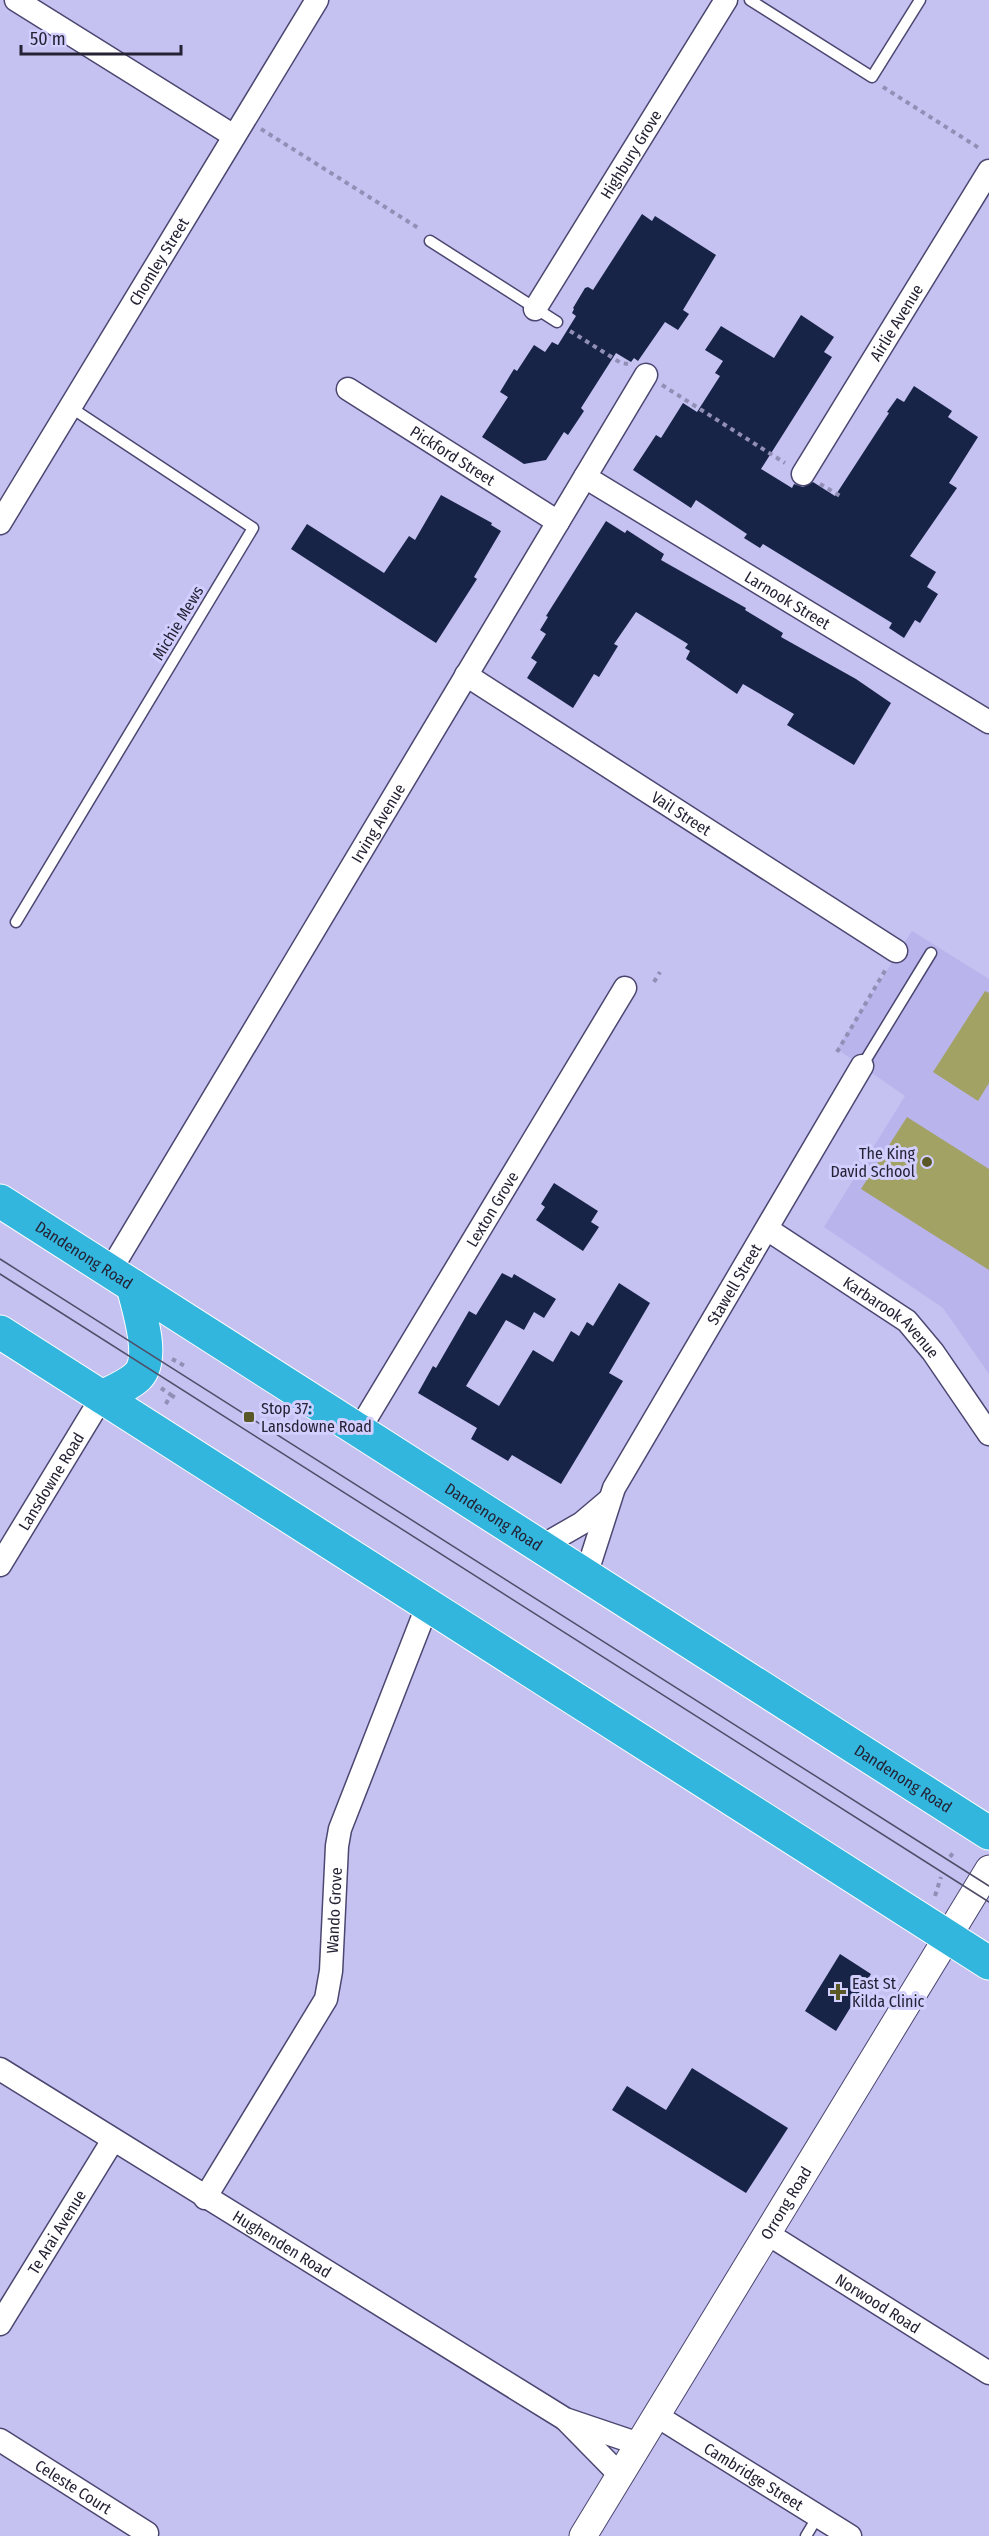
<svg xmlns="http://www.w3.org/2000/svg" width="989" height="2536" viewBox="0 0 989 2536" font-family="'Fira Sans Condensed',sans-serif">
<rect width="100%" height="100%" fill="#c5c2f2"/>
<path fill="#b9b5ec" d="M912 931 989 979V1374L943 1308 824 1227 905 1096 837 1049Z"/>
<path fill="#a3a265" d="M985 991 989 993V1083L978 1101 933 1072Z
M907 1117 989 1169V1270L861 1189Z"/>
<path fill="#182447" d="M642 214 652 221 655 216 716 255 683 310 689 314 678 330 665 322 638 361 634 358 631 362 616 353 581 408 584 411 568 435 564 432 546 460 524 464 482 437 508 397 500 392 514 369 517 371 534 345 545 352 552 342 558 345 576 316 572 313 574 309 573 308 585 288 588 287 593 290Z
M801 315 834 337 824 352 832 357 761 469 792 488 794 484 803 487 813 482 835 496 889 413 887 412 897 398 904 402 914 386 952 411 948 417 978 437 949 483 957 488 910 556 936 572 927 587 938 594 920 623 915 620 904 638 889 628 892 623 763 544 760 548 744 538 747 534 696 500 691 508 633 470 656 435 661 438 683 403 697 412 720 376 715 373 723 361 705 350 721 326 774 358Z
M441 495 492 523 491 525 501 531 474 577 477 579 436 643 291 549 307 524 384 573 409 536 415 540Z
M606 521 625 533 627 530 664 554 661 560 746 608 745 610 783 633 781 637 856 679 891 703 854 765 787 725 794 714 743 684 737 694 686 659 690 651 685 648 688 644 636 612 614 644 618 646 599 677 594 674 573 708 527 678 537 662 531 658 546 634 540 630 548 617 546 616Z
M554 1183 598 1211 591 1222 599 1227 583 1251 536 1220 545 1207 541 1204Z
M502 1273 512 1278 514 1274 556 1299 544 1318 534 1312 524 1330 506 1320 466 1386 499 1406 533 1350 553 1362 571 1331 579 1336 587 1322 593 1326 619 1283 650 1303 609 1373 623 1381 561 1484 512 1455 508 1461 471 1439 477 1428 418 1393 433 1366 436 1368 469 1311 476 1315Z
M840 1954 871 1974 836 2031 805 2011Z
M692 2068 788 2128 746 2193 612 2110 627 2086 666 2110Z"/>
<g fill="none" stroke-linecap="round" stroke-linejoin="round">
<defs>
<path id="service" d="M750 0 872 77 920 0
M430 241 557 322
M16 922 253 528 70 407
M862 1066 931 953
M806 2536 818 2516"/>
<g id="minor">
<path d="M16 0 234 136"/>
<path id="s1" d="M535 309 726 0"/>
<path id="s2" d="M348 389 558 522"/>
<path id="s3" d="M803 474 989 171"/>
<path id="s4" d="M585 477 989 722"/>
<path id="s5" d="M0 523 317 0"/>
<path id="s6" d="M466 675 896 951"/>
<path id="s7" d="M767 1229 907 1321 933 1352 989 1434"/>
<path id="s8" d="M110 1271 646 375"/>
<path id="s9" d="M359 1430 625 988"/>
<path d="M542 1546 582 1523 608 1501"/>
<path id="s10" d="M0 1565 102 1397"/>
<path id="s11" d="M586 1575 614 1488 862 1066"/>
<path id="s12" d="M0 2069 565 2419 639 2444"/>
<path id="s13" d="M205 2198 326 1999 331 1971 337 1846 340 1829 428 1604"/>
<path id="s14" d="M768 2234 989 2373"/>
<path id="s15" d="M0 2324 113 2140"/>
<path id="s16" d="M657 2416 850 2536"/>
<path d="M566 2420 620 2475"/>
<path id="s17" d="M0 2440 147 2533"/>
</g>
<g id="tertiary">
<path id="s18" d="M583 2536 989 1869"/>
</g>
<g id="trunk">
<path id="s19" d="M0 1201 989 1833"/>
<path d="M0 1332 989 1963"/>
<path d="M102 1397C114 1391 129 1385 138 1376 156 1357 138 1309 133 1286"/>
</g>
</defs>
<use href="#service" stroke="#4b4770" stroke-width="13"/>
<use href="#minor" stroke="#4b4770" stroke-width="25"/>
<use href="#tertiary" stroke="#4b4770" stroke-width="29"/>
<use href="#trunk" stroke="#fff" stroke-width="35"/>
<path stroke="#928fb6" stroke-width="4" stroke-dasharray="4.5 4.5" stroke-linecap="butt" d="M883 87 979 148
M261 129 420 229
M570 331 621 363 628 364
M662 385 785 463
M820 484 842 497
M654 982 660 972
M837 1052 886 969
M172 1359 185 1366
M161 1388 171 1395 164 1407
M171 1395 177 1399
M950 1857 955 1850
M935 1896 941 1877"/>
<use href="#service" stroke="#fff" stroke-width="10"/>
<use href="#minor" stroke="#fff" stroke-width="22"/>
<use href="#tertiary" stroke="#fff" stroke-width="27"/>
<use href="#trunk" stroke="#33b6de" stroke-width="33"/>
<path stroke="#4f4d67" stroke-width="1.5" d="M0 1259 989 1886
M0 1274 989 1902"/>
</g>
<g fill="#5a5926" stroke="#d2cfff" stroke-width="2">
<circle cx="927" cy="1162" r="6"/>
<rect x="243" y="1411" width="12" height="12" rx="3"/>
<path d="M835 1983h6v6h6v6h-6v6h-6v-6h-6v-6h6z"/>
</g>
<g text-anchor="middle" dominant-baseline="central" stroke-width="6" stroke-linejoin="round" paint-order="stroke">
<g font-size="16" fill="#242234" stroke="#d2cfff">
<text stroke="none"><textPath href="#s1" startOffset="182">Highbury Grove</textPath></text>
<text stroke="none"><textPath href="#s5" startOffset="306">Chomley Street</textPath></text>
<text stroke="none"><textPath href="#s3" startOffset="178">Airlie Avenue</textPath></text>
<text stroke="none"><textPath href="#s2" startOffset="124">Pickford Street</textPath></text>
<text stroke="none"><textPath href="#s4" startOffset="237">Larnook Street</textPath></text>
<text transform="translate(178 623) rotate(-59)">Michie Mews</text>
<text stroke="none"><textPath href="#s6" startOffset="256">Vail Street</textPath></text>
<text stroke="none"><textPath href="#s8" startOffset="522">Irving Avenue</textPath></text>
<text stroke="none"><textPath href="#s9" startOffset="258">Lexton Grove</textPath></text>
<text stroke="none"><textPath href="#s19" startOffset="100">Dandenong Road</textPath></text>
<text stroke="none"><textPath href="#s11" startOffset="328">Stawell Street</textPath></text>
<text stroke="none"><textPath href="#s7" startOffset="153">Karbarook Avenue</textPath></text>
<text stroke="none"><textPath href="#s10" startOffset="98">Lansdowne Road</textPath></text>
<text stroke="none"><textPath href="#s19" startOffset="586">Dandenong Road</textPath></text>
<text stroke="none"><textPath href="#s19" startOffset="1072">Dandenong Road</textPath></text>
<text stroke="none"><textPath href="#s13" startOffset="322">Wando Grove</textPath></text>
<text stroke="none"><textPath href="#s18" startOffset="390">Orrong Road</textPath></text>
<text stroke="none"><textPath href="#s15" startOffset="108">Te Arai Avenue</textPath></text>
<text stroke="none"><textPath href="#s12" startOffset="332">Hughenden Road</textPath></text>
<text stroke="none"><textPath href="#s14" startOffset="130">Norwood Road</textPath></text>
<text stroke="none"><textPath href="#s16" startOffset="114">Cambridge Street</textPath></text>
<text stroke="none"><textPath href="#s17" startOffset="87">Celeste Court</textPath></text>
</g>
<g font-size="16" fill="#242234" stroke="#d2cfff" text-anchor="start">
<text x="915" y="1153" text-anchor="end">The King<tspan x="915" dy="18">David School</tspan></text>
<text x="261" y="1408">Stop 37:<tspan x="261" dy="18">Lansdowne Road</tspan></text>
<text x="852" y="1983">East St<tspan x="852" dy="18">Kilda Clinic</tspan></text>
</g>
</g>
<path d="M21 45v9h160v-9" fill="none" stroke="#242234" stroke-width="3"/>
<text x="30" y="45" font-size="18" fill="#242234" stroke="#d2cfff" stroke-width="4.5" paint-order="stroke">50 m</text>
</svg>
